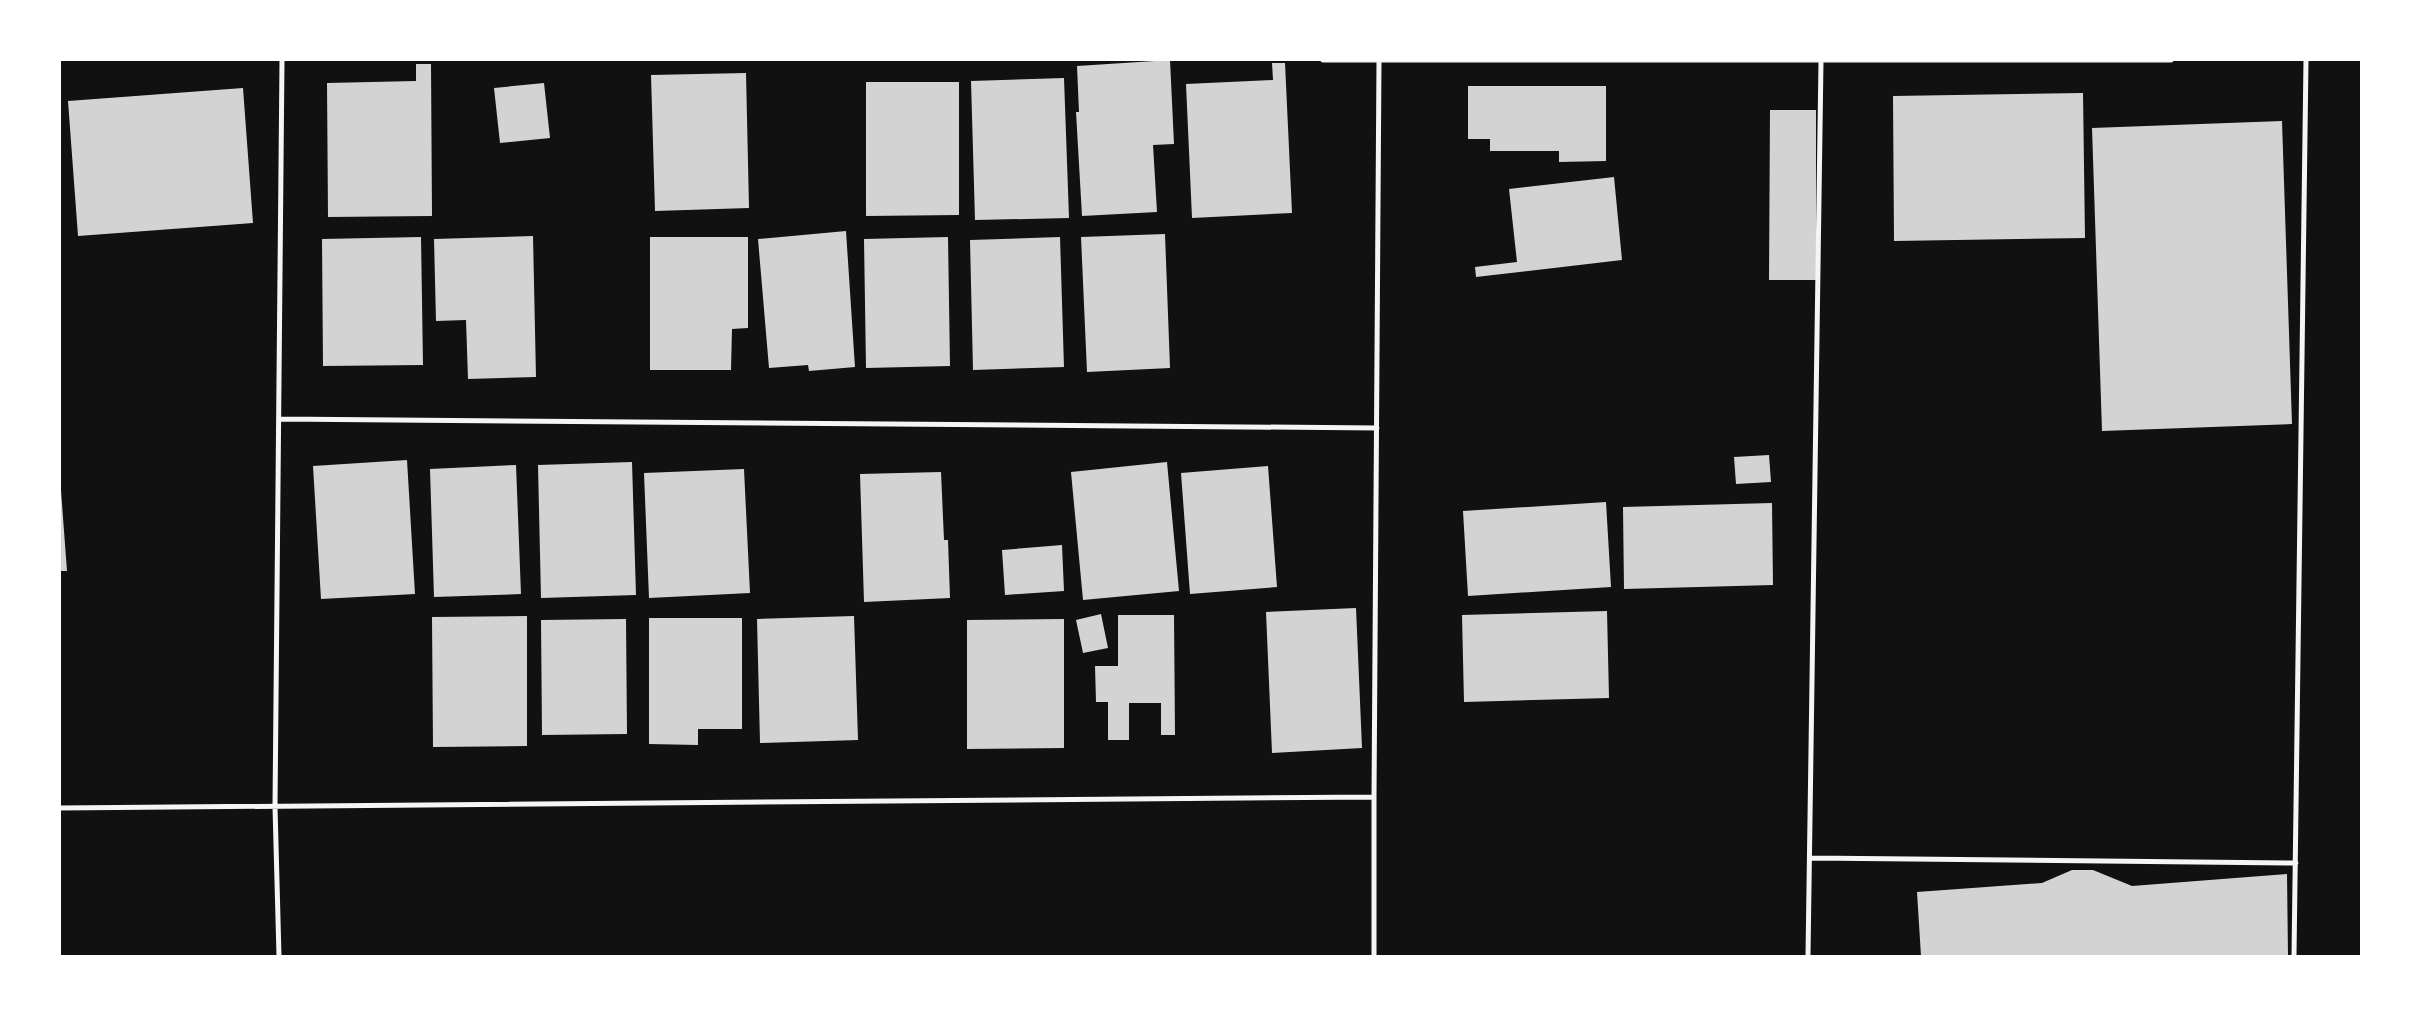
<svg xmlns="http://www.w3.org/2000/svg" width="2421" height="1016" viewBox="0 0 2421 1016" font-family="'Alegreya Sans',sans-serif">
<rect width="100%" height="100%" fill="#111"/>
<path fill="#d3d3d3" d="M1170 60 1174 144 1153 145 1157 212 1082 216 1076 112H1079L1077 66Z
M1272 63H1285L1292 213 1192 218 1186 84 1273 80Z
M416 64H431L432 216 328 217 327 83 416 81Z
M746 73 749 208 655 211 651 75Z
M1064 78 1069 218 975 220 971 81Z
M866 82H959V215L866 216Z
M544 83 550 138 500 143 494 88Z
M1468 86H1606V161L1559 162V151H1490V139H1468Z
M243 88 253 223 78 236 68 101Z
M2083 93 2085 238 1894 241 1893 96Z
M1770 110H1816V280H1769Z
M2282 121 2292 424 2102 431 2092 128Z
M1614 177 1622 260 1476 277 1475 267 1517 262 1509 189Z
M846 231 855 367 809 371 808 365 769 368 758 239Z
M1165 234 1170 368 1087 372 1081 237Z
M533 236 536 377 468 379 466 320 436 321 434 239Z
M421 237 423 365 323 366 322 239Z
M650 237H748V328L732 329 731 370H650Z
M948 237 950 366 866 368 864 239Z
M1060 237 1064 367 973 370 970 240Z
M1769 455 1771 482 1736 484 1734 457Z
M407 460 415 594 321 599 313 466Z
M632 462 636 595 541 598 538 465Z
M1167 462 1179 591 1083 600 1071 472Z
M516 465 521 594 434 597 430 469Z
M1268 466 1277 587 1190 594 1181 473Z
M744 469 750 593 649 598 644 473Z
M941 472 944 540H948L950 598 864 602 860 474Z
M60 477 67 571H60Z
M1606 502 1611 587 1468 596 1463 511Z
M1772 503 1773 585 1624 589 1623 507Z
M1062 545 1064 591 1005 595 1002 550Z
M1356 608 1362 748 1272 753 1266 612Z
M1607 611 1609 698 1464 702 1462 615Z
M1101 614 1108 648 1083 653 1076 620Z
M1118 615H1174L1175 735H1161V703H1129V740H1108V702H1096L1095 666H1118Z
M527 616V746L433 747 432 617Z
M854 616 858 740 760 743 757 619Z
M649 618H742V729H698V745L649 744Z
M626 619 627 734 542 735 541 620Z
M1064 619V748L967 749V620Z
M2072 870H2093L2132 886 2287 874 2288 956H1921L1917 892 2042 883Z"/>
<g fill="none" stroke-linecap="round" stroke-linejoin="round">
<path stroke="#f5f5f5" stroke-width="5" d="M1323 60H1379
M279 419 1377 428
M60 808 1374 797 1379 60H2171
M1811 858 2296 863
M279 956 275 807 282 60
M1374 956V797
M1808 956 1821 61
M2294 956 2306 60"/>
</g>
<rect width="2421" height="1016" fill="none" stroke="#ffffff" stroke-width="122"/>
</svg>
